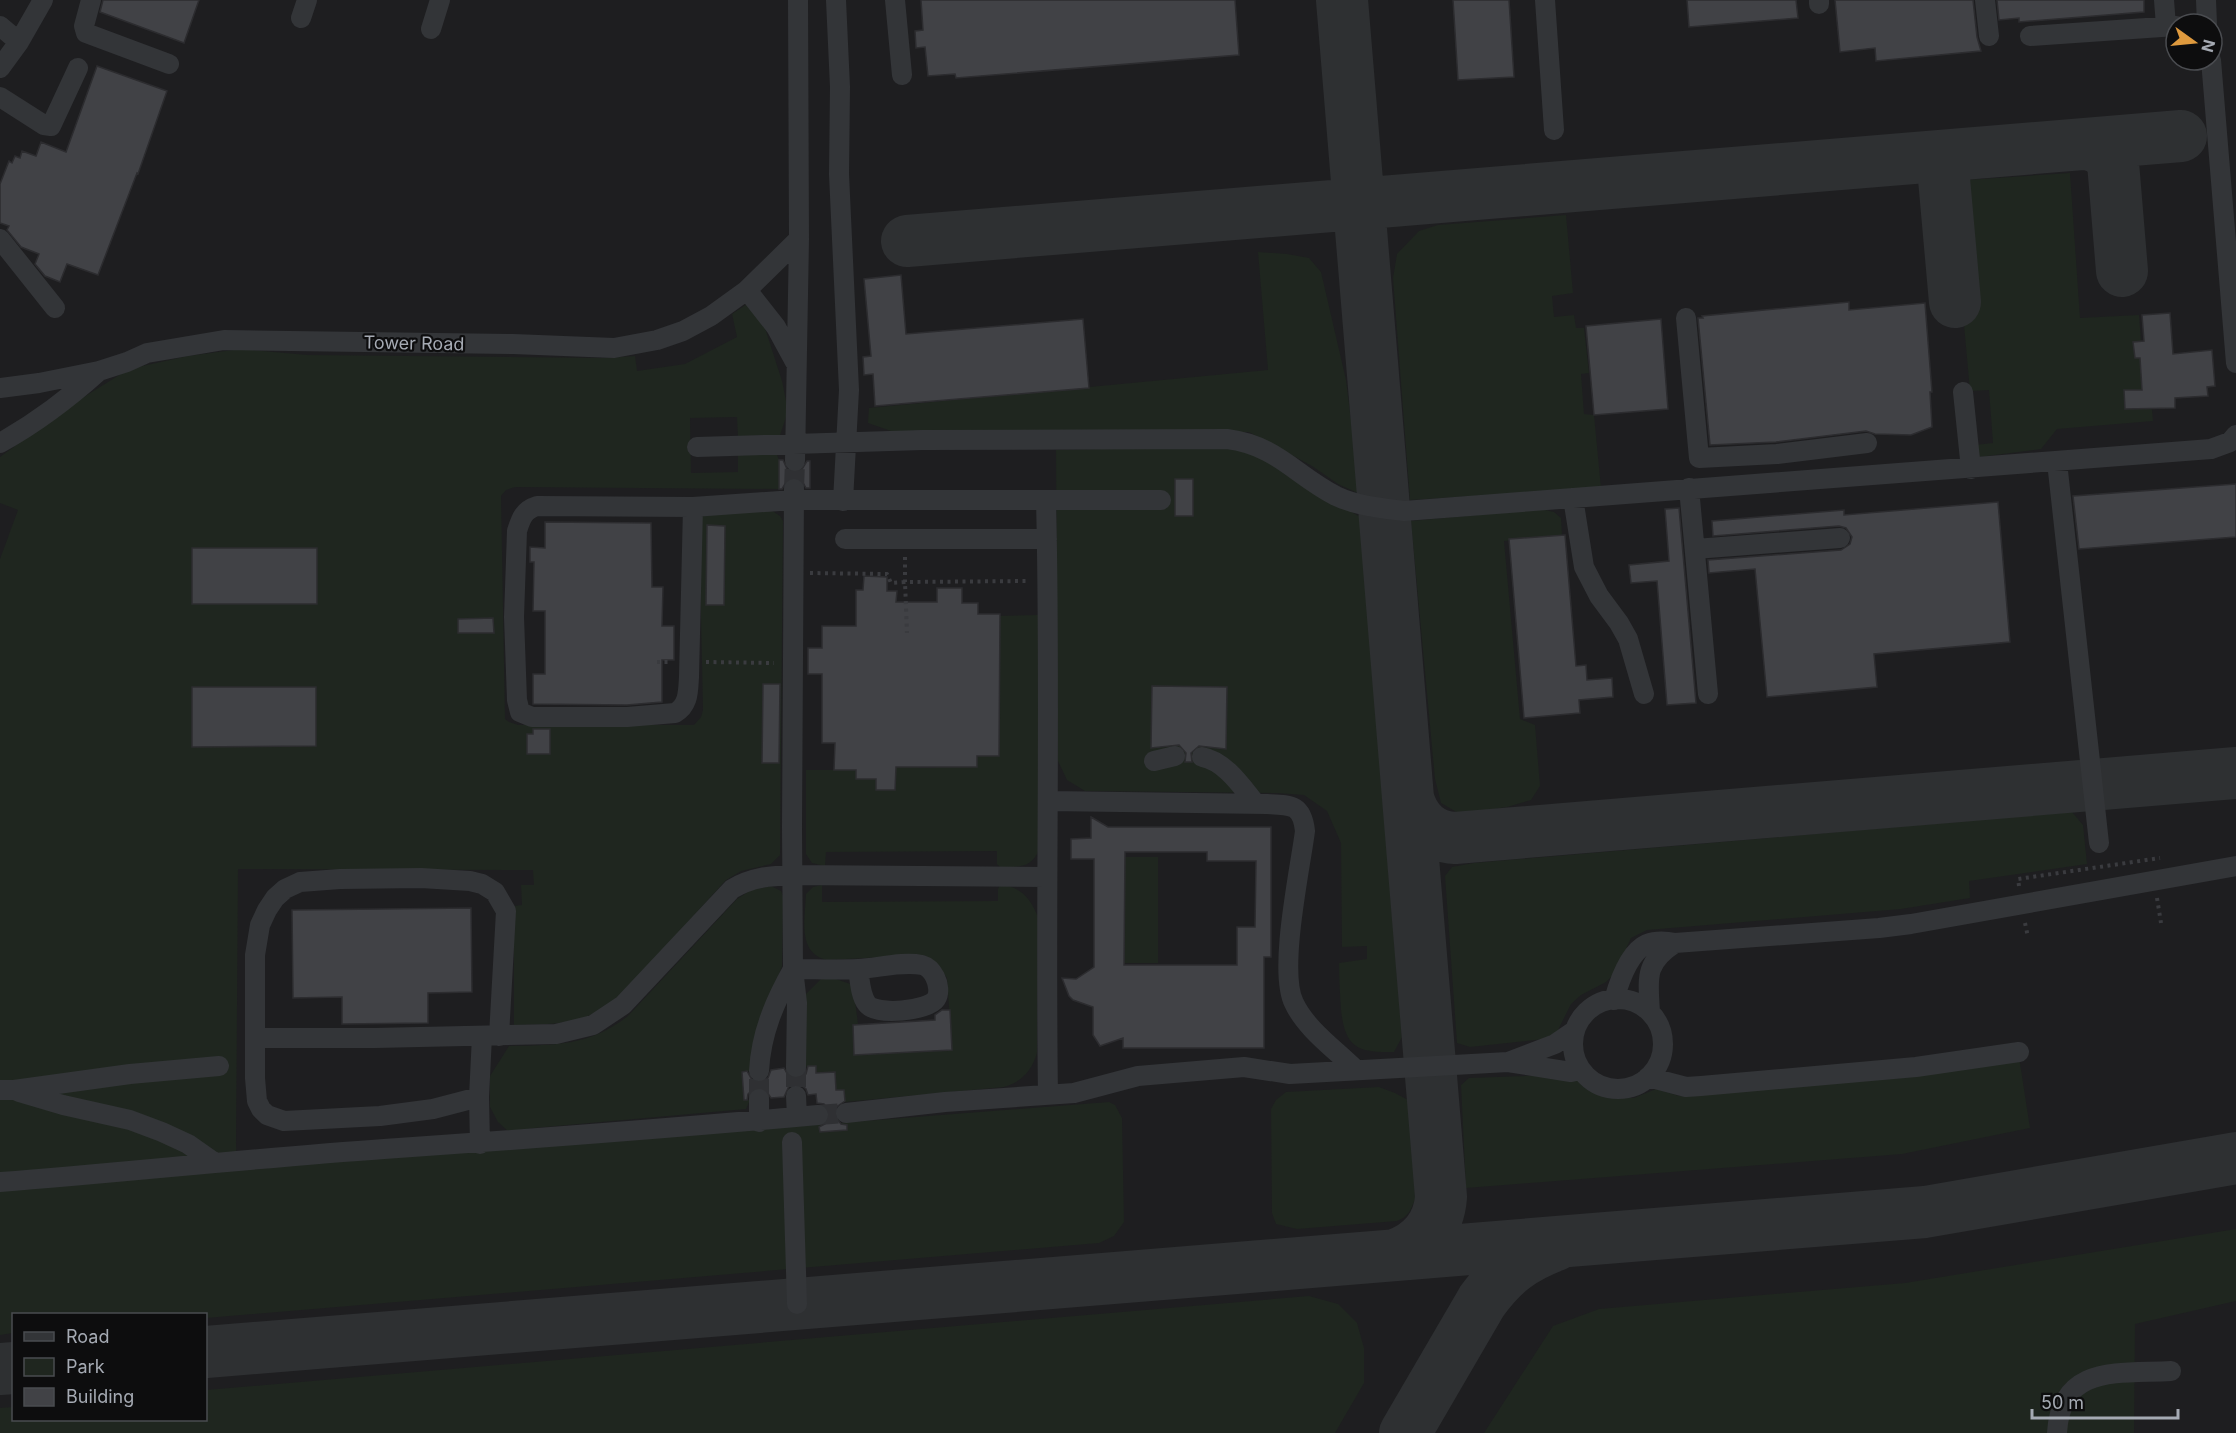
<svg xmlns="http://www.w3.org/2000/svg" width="2236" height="1433" viewBox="0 0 2236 1433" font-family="Inter,sans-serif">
<rect width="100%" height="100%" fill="#121213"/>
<path fill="#1e1e20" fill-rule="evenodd" d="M0 0H2236V1433H0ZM2176 24H2212V60H2176ZM14 1314H206V1420H14Z"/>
<path fill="#1f261f" d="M2070 173 2080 318 2139 315 2141 341H2146L2153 421 2057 429 2041 449 1979 457 1975 445 1993 443 1989 390 1970 391 1951 181Z
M1566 215 1573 293 1552 296 1554 317 1574 315 1576 328H1584L1589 373 1581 374 1584 414 1594 415 1601 488 1410 500 1393 278 1397 254 1419 231 1438 225Z
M1258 252 1287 254 1309 258 1321 272 1346 380 1360 494 1338 484 1312 466 1249 432 891 431 868 423 869 408 1268 370Z
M747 304 765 328 782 381 788 411 780 435 738 436 737 417 690 418 691 473 738 472V455H777L779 460V489L515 487 506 490 501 496 505 719 509 722 518 725H694L701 717 703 710 699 524 701 518 708 512 771 510 780 516 783 521 780 855 771 864 741 871 726 880 627 989C591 1025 562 1024 514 1025V906L522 905 521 885H534L533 870 238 869 236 1143 237 1167 469 1152 1109 1102 1115 1105 1122 1118 1124 1222 1114 1236 1099 1243 206 1318V1314H14L13 1333 0 1335V559L18 510 0 503V457L71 405 129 369 188 356 241 349 307 355 604 358 635 356 637 371 685 364 737 337 732 314Z
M1231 446 1258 456 1360 517 1402 1037 1394 1052C1357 1053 1345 1047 1341 1010 1340 994 1339 979 1339 963L1367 959V946L1342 947 1341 843 1327 811 1304 795 1277 793 1085 791 1067 780 1058 761 1056 450Z
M1541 509 1554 512 1561 518 1562 535 1504 541 1520 719 1535 725 1540 786 1531 800 1507 807 1460 814 1441 803 1435 779 1411 521Z
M1038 615 1039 850C1031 869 1017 867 1000 867L997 864V851L826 852 825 866 812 863 806 854V770H856V779H876V790H895L893 698H917L919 768H936V755L995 616Z
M2072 812 2083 825 2087 864 1969 881 1970 898 1901 909 1647 930 1631 938 1615 973 1606 982 1581 995 1571 1004 1556 1034 1544 1039 1470 1047 1457 1043 1445 876 1452 867 1474 863Z
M1125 857H1158V963H1117L1116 953 1125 952Z
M822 885V902L998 901V889L1000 885C1021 886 1031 899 1038 917L1037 1053C1032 1070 1022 1082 1004 1087L845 1102 844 1090H836L835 1072 816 1073V1066L805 1067 806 994 821 979H836L853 985 858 1024 853 1025 854 1054 952 1049 947 978 937 964 924 955 827 960C797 953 805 919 806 894L813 887Z
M771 886 781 891 783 897 782 966 759 1029 752 1071 742 1072 744 1100H750L746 1109 534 1128 509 1132 498 1122 490 1107V1076L509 1046C555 1045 590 1046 628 1016L737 899 751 890Z
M2019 1057 2030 1128 1902 1154 1466 1188 1461 1085 1469 1078 1553 1075 1574 1076 1597 1092 1617 1098H1634L1656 1089 1679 1096 1912 1077Z
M1379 1087 1395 1093 1408 1100 1412 1115 1415 1199C1411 1210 1408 1217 1397 1221L1297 1229 1276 1224 1272 1213 1271 1109 1276 1100 1286 1092Z
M2236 1229V1301L2135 1324 2134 1433H1484L1553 1326 1599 1309 1905 1283Z
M1309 1296 1338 1304 1357 1323 1364 1348V1383L1335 1433H0V1408L13 1407 14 1420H206V1390Z"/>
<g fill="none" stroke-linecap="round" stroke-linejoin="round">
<path stroke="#2e3032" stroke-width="52" d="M1342 0 1441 1197C1439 1226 1421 1246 1395 1255
M2088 144 2103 149 2113 163 2122 271
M1942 156 1955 302
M907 241 2181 136
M1408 798C1414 821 1431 837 1455 838L2236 773
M206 1352 1925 1212 2236 1158
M0 1369 14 1368
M1405 1433 1482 1301C1504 1271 1522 1258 1556 1245"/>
</g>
<path fill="#414246" stroke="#2c2c2f" stroke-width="1.5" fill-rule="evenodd" d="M103 0H199L184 43 100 12Z
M921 0H1235L1239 55 956 78 955 74 928 76 925 47 916 48 915 31 923 30Z
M1453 0H1509L1514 77 1458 80Z
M1687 0H1796L1798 18 1689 27Z
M1835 0H1973L1977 37 1981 51 1876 61 1875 48 1840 52Z
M1997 0H2144V12L2019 22V18L1999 20Z
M97 66 167 91 138 174 137 173 98 275 67 264 60 282 45 276 35 264 39 254 21 247 7 230 9 226 0 223V184L9 161 12 163 15 156 20 158 22 151 36 156 41 142 66 152Z
M901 275 906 334 1083 319 1089 388 875 406 873 374 864 375 863 357 871 356 864 279Z
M1849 302V310L1925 303 1932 392H1930L1932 427 1911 435 1875 434 1866 431 1776 442 1710 445 1698 318H1703L1702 316Z
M2170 313 2173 354 2212 350 2215 386 2207 387 2208 396 2175 398V408L2125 409 2124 390H2142L2140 358H2135L2133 342 2144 341 2142 315Z
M1661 319 1668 409 1594 415 1586 326Z
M779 460H783L788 471 795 473 801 471 807 461H810V488H806L801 479 793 477 788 479 782 489H779Z
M1175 479H1193V516H1175Z
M2236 484V537L2079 549 2073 496Z
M1998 502 2010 642 1874 654 1877 687 1767 697 1755 569 1709 573 1708 560 1841 550 1850 544 1852 537 1846 528 1839 526 1713 536 1712 521 1844 510V515Z
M1679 508 1696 703 1667 705 1657 581 1631 583 1629 565 1669 561 1665 509Z
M545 522 651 523 652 587H663L662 626H674V660H662V702L627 705 533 704V674H545V611H533L534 562H530V547L545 548Z
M707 525 725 526 724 605H706Z
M1565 535 1576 666 1586 665 1587 680 1612 678 1613 697 1579 700 1580 713 1524 718 1509 539Z
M192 548H317V604H192Z
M864 576 887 577V591H897L896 602H937V588H962V603H978V614H1000L999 756H977V767H896L895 790H876V779H856V770H834L835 743H822V674H808V648H822V626H856V590H863Z
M493 618 494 633H458V619Z
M763 684H780L779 763H762Z
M1152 686 1227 687 1226 749 1199 746 1191 753 1192 762H1185L1186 753 1179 745 1151 748Z
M192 687H316V746L192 747Z
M533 729H550V754H527V734H533Z
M1091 817 1108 827H1271V957H1264V1048H1123V1038L1100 1046 1093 1035V1007L1073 1000 1069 996 1062 978 1076 979 1094 967V859H1071V839L1091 838ZM1125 852H1207V861H1256L1255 927H1237V965H1124Z
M471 908 472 992 428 993V1023L342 1024V997L293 998 292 910Z
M942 1010H950L952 1050 854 1055 853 1025 935 1020V1015Z
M808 1066H816V1073L835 1072 836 1090H844L845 1101 835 1108 834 1115 841 1124 847 1125V1130L820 1132 819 1127 825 1124 829 1119 828 1109 824 1104 817 1103 816 1094 808 1095 806 1089 801 1085 795 1084 789 1086 784 1097 771 1098 765 1089 758 1087 753 1089 748 1094 747 1100H744L742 1072 747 1071 752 1080 758 1083 768 1078 771 1070 784 1068 789 1077 796 1079 806 1074Z"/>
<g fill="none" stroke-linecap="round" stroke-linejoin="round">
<path stroke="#2f3033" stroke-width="20" stroke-dasharray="20 10" stroke-linecap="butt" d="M794 489 795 461
M796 1067V1096
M759 1099V1071
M818 1115 846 1113"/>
<path stroke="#3a3b3f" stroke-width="4" stroke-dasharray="3 4.5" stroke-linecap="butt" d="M905 557V582L1029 581
M810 573 887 574 891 583 905 582 907 633
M657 662H672
M706 662 774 663
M2019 886 2018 879 2160 858
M2157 898 2161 923
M2025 923 2028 937"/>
<path stroke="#333538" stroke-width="20" d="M91 0 84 26 86 33 169 64
M836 0 840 87 839 174 849 390 843 501
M895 0 902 75
M1545 0 1554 130
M1819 0V4
M1985 0 1989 36
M2164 0 2166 26
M2206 0 2207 24
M301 18 307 0
M0 26 19 42
M431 29 440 0
M2030 36 2176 26
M2211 60 2236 363
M0 68 19 42 43 0
M0 97 44 125 51 126 78 68
M0 239 55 308
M747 290 776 327 795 362
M1686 318 1699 458 1777 454 1867 443
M0 388 39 383 99 371 127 362 147 353 224 340 513 344 614 348 657 340 683 331 711 316 747 290 799 239
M1963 392 1971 469
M0 443C36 423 69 398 99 371
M697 447 922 440 1227 439C1276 445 1295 475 1336 496 1357 506 1381 508 1404 511L2211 449 2230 442 2236 435
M795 461 799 239 798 0
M2057 462 2099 843
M1689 488 1708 694
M794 489 792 827 793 969 797 1003 796 1067
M1573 498 1584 567 1599 596 1619 623 1628 639 1644 694
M1046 500C1051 698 1045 897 1048 1095
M693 507 689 677C688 691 689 705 675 713L627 717H532L520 712 517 700 514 617 517 531C521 518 524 510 537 506L693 507 794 500H1161
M845 539H1047
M1695 549 1840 538
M1202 757C1225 761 1242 787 1256 804
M1154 761 1175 756
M1049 801 1267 804C1291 805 1302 804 1305 831 1300 870 1278 971 1294 1003 1306 1029 1336 1050 1356 1070
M793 969C815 969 836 970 858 969 878 968 902 961 922 965 929 967 932 971 935 977 938 983 940 993 936 999 928 1011 876 1016 867 1004 860 995 860 980 858 969
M1573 1044a45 45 0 1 1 90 0a45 45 0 1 1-90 0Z
M1614 1000C1619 982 1629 952 1647 944 1657 940 1666 941 1675 943L1879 928 1911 924 2236 866
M1650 1012C1648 978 1644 963 1675 943
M255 1038H375L556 1034 593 1025 623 1005 732 889C752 877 770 876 793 875L1046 877
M1508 1062 1571 1072 1581 1070
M759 1071C761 1033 775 1001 793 969
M1648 1077 1686 1087 1701 1086 1916 1067 2019 1052
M0 1090H14L130 1074 219 1066
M19 1092 63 1105 130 1120 162 1132 188 1144 215 1163
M796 1096 797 1117
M479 1097 433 1109 380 1116 284 1121 267 1115 261 1109 257 1101 255 1078V955L260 925 267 910 275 898 285 889 300 882 340 879 421 878 470 881 482 884 495 892 506 911 499 1036
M846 1113 945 1102 1074 1093 1138 1076 1244 1067 1290 1074 1508 1062 1555 1044 1574 1031
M759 1122V1099
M792 1142 797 1304
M480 1144 479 1097 482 1036
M0 1182C128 1172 256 1158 384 1149 529 1139 674 1128 818 1115
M2057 1433C2061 1364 2118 1374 2171 1371"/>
</g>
<g text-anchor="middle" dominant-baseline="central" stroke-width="4.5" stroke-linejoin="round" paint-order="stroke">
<g font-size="18" fill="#a5aab3" stroke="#0d0d0e">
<text transform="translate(414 343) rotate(1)">Tower Road</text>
</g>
</g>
<rect x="12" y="1313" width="195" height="108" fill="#0d0d0e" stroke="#4a4c50" stroke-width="1.5"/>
<rect x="24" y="1332" width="30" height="9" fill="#333538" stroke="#4a4c50" stroke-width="1.5"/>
<text x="66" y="1343" font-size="18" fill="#a5aab3">Road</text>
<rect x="24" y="1358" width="30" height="18" fill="#1f261f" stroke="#4a4c50" stroke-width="1.5"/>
<text x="66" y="1373" font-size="18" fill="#a5aab3">Park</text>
<rect x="24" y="1388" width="30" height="18" fill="#414246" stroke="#4a4c50" stroke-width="1.5"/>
<text x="66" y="1403" font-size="18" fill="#a5aab3">Building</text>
<g transform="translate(2194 42) rotate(105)"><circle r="28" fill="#0d0d0e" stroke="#4a4c50" stroke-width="1.5"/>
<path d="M0-4.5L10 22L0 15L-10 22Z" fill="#df9a3e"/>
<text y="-9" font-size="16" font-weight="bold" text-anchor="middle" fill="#a5aab3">N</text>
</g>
<path d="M2032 1409v9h146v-9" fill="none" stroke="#a5aab3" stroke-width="3"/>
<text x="2041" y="1409" font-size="18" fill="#a5aab3" stroke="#0d0d0e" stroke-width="4.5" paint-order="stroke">50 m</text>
</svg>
